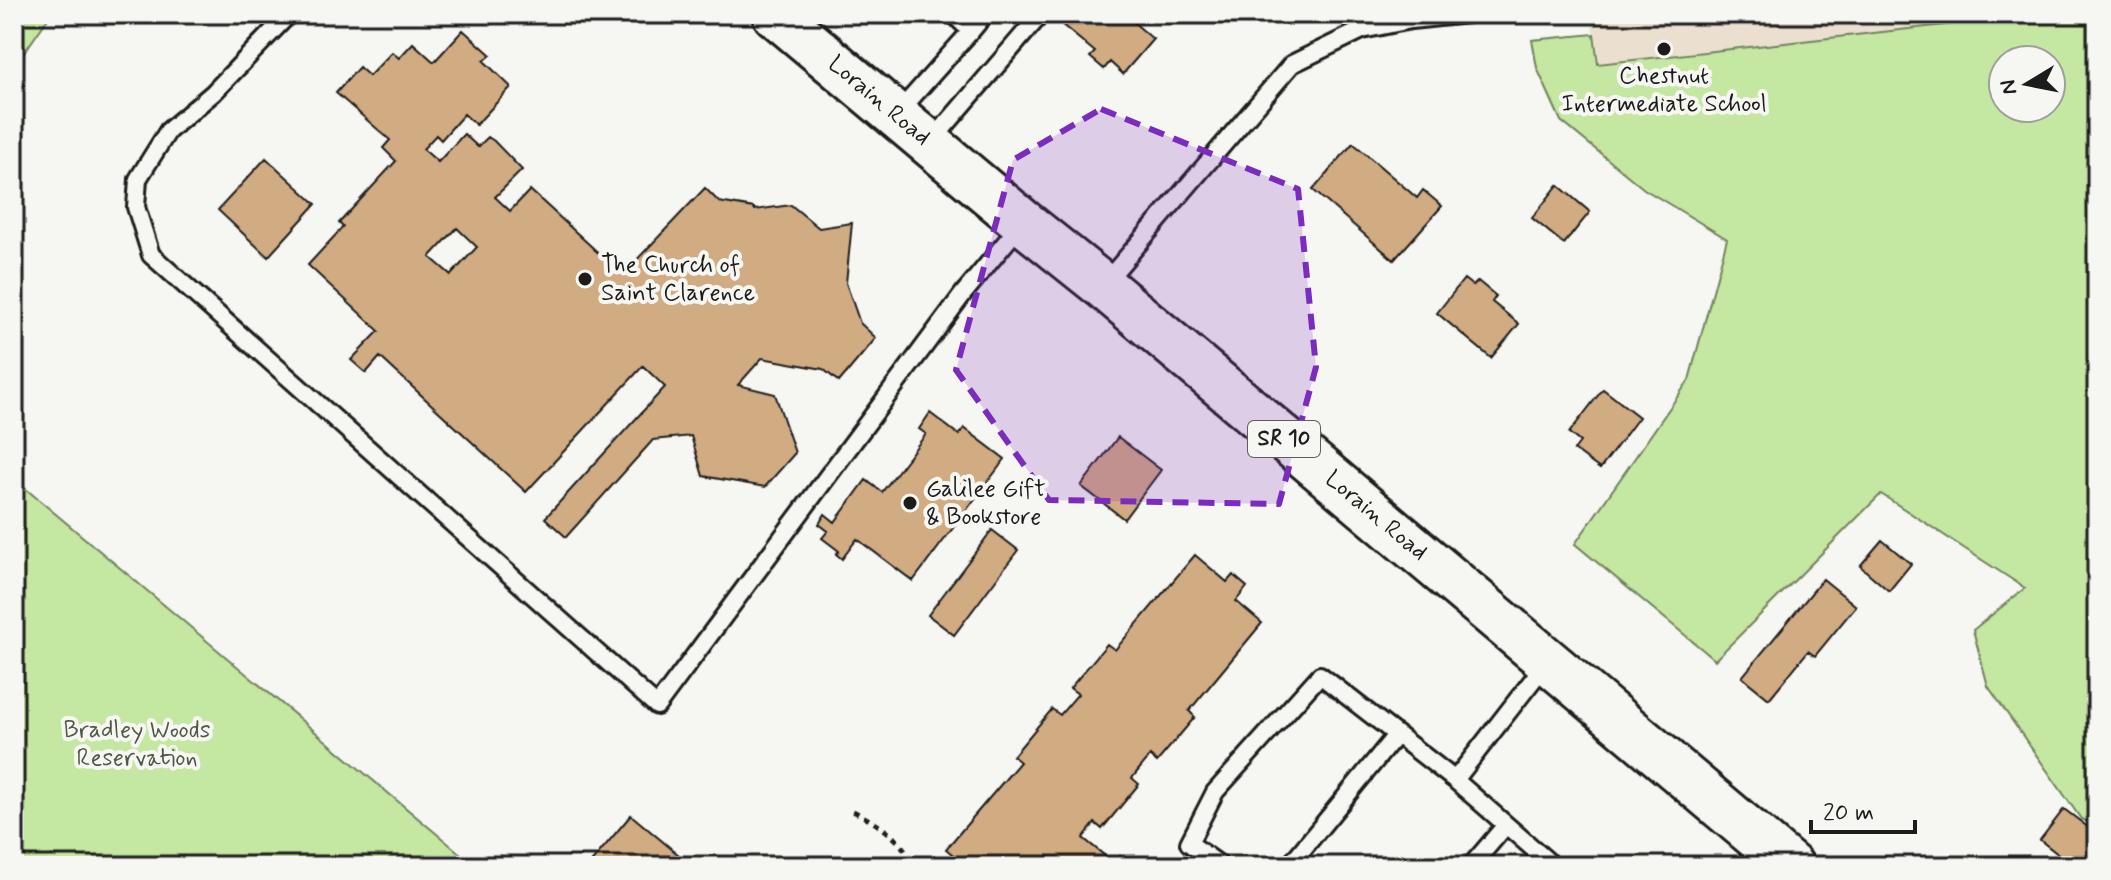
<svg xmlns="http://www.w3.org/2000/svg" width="2111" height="880" viewBox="0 0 2111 880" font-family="Mynerve,sans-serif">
<rect width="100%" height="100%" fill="#f6f6f2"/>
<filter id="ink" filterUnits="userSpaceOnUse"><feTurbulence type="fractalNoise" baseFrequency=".0125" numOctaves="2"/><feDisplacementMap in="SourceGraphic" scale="16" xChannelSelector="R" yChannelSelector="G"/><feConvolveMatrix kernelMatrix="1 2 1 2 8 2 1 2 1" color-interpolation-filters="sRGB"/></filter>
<g filter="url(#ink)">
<path fill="#ebe0d0" d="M1591 14H2042L1597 65Z"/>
<path fill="#c4e7a1" stroke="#70825e" stroke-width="2" fill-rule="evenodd" d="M14 14H51L14 67Z
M2042 14H2097V826L2081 819 1988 686 1973 630 2025 588 1881 494 1715 660 1575 544 1689 380 1727 239 1644 189 1561 121 1537 68 1532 40 1594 34 1598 64ZM2003 60H2051V108H2003Z
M14 479 475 866H14Z"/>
<path fill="#d1ab82" stroke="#1c1c1c" stroke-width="2" fill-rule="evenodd" d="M1067 14H1124L1153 39 1123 74 1110 62 1104 69 1090 57 1095 52 1060 23Z
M463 30 491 55 484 61 511 87 476 125 464 114 441 140 436 135 423 149 438 162 464 134 478 147 488 137 494 141 522 170 495 197 510 211 530 190 618 271 625 263 630 267 705 188 719 202 754 208 755 210 791 205 819 228 852 223 846 283 860 323 876 338 839 382 823 369 762 358 738 385 775 394 795 453 765 487 703 476 691 436 653 440 566 537 545 518 665 387 643 366 526 492 380 357 366 373 351 360 379 331 308 265 343 227 339 223 396 161 383 148 390 140 336 93 359 67 369 76 392 52 399 58 413 43 434 62ZM457 228 477 247 451 275 430 257Z
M1353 143 1417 198 1423 190 1442 206 1394 260 1313 190Z
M266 158 316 204 268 257 218 210Z
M1558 185 1590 212 1564 244 1532 218Z
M1464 279 1473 286 1478 281 1496 296 1492 302 1519 324 1491 358 1437 313Z
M1603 389 1639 417 1600 469 1574 450 1580 442 1569 433Z
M930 413 959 435 964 428 1005 459 913 581 857 539 842 559 836 554 839 551 822 538 828 531 819 524 825 514 835 522 866 480 882 492 926 434 919 429Z
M1118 437 1161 470 1124 519 1081 486Z
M992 530 1018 550 954 635 928 615Z
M1882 540 1911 564 1889 591 1860 566Z
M1195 555 1227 582 1233 575 1247 587 1236 601 1262 623 1189 711 1195 717 1157 762 1150 756 1132 778 1139 784 1102 829 1095 823 1083 838 1114 863 1120 856 1132 866H966L946 849 1020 762 1013 756 1052 709 1060 715 1078 694 1070 688 1107 644 1115 650Z
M1823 579 1856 606 1815 656 1808 651 1769 699 1742 677Z
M2064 809 2097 834V866H2073L2040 840Z
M631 815 692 866H588Z"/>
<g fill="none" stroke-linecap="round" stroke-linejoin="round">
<defs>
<path id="lane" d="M289 14 213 93 168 131 138 179 136 207 151 255 657 706 963 294 1022 223
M971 31 985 14
M897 114 971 31 953 14
M931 142 1041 14
M1104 284 1292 64 1362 30 1411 20 1468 14
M1546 663 1455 780 1553 866
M1221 866 1189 843 1215 792 1320 675 1455 780
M1289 866 1397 734
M1471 866 1506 825"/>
<path id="primary" d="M775 14 1023 222 1103 286 1791 866"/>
</defs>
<use href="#lane" stroke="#1c1c1c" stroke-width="22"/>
<use href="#primary" stroke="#1c1c1c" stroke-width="50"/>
<path stroke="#1c1c1c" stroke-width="5" stroke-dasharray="6 6" stroke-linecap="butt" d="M853 811C878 824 903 838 913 866"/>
<use href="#lane" stroke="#f6f6f2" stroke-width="16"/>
<use href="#primary" stroke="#f6f6f2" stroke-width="44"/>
</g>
</g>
<path fill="#7b2cbf" fill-opacity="0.2" stroke="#7b2cbf" stroke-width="6" stroke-dasharray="16 10" stroke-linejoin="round" d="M1101 109 1298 189 1316 367 1279 504 1049 500 956 370 1013 160Z"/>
<g fill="#1c1c1c" stroke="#f6f6f2" stroke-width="3">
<circle cx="1664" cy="49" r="8"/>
<circle cx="585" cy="279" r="8"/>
<circle cx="910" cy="503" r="8"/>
</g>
<g text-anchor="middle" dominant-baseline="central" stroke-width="8" stroke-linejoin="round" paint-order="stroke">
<rect fill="#f6f6f2" stroke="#5d5d5c" stroke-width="2" x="1248" y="421" width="72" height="36" rx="6"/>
<g font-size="22" font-weight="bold" fill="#1c1c1c">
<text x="1284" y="439">SR 10</text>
</g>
<g font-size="24" fill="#1c1c1c" stroke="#f6f6f2" text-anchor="start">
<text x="1664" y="76" text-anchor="middle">Chestnut<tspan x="1664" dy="28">Intermediate School</tspan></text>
<text x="601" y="265">The Church of<tspan x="601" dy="28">Saint Clarence</tspan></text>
<text x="926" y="489">Galilee Gift<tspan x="926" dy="28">&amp; Bookstore</tspan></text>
</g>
<g font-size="24" fill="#1c1c1c" stroke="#f6f6f2">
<text transform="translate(879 101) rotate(40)">Lorain Road</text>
<text transform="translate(1376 516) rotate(40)">Lorain Road</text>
</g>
<g font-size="24" fill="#4e5944" stroke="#f6f6f2">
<text x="137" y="730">Bradley Woods<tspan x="137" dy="28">Reservation</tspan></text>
</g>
</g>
<rect width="2111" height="880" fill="none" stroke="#f6f6f2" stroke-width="48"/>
<rect x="24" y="24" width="2063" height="832" fill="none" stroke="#1c1c1c" stroke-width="3" filter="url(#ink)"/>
<g transform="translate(2027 84) rotate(260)"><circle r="38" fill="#f6f6f2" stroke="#9f9f9c" stroke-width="2"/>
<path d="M0-6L14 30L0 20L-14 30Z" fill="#1c1c1c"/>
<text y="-12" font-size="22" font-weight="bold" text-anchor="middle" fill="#1c1c1c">N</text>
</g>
<path d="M1811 820v12h104v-12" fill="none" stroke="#1c1c1c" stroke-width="4"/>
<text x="1823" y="820" font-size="24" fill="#1c1c1c" stroke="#f6f6f2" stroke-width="6" paint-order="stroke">20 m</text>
</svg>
